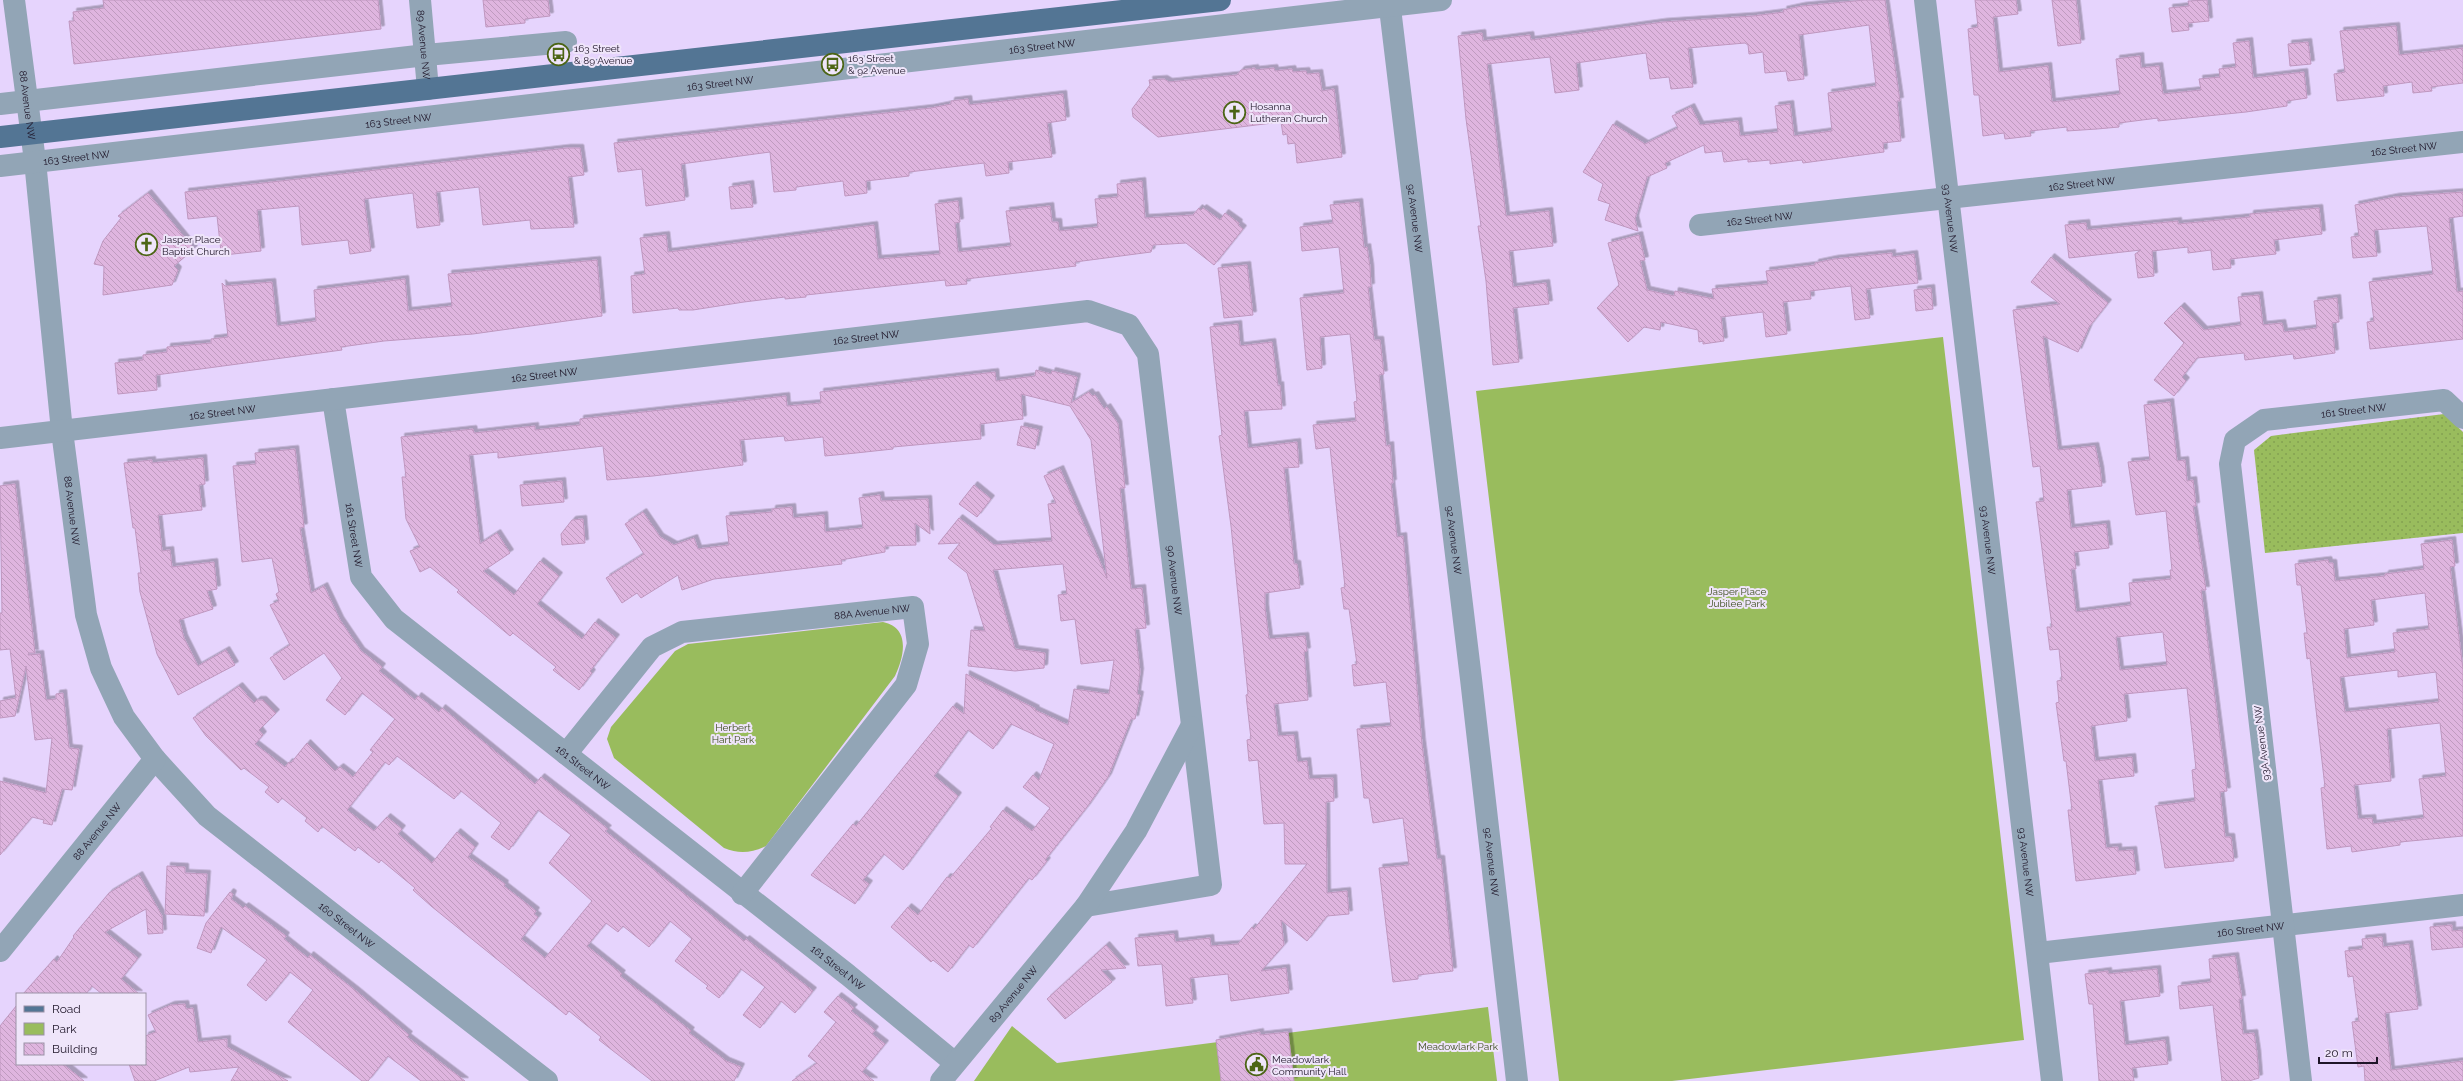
<svg xmlns="http://www.w3.org/2000/svg" width="2463" height="1081" viewBox="0 0 2463 1081" font-family="Raleway,sans-serif">
<defs>
<pattern id="grass-dots" width="8" height="8" patternUnits="userSpaceOnUse"><rect width="8" height="8" fill="#99bc5d"/><path d="M2 2h.1M6 6h.1" fill="none" stroke="#83a151" stroke-width="1.8" stroke-linecap="round"/></pattern>
<pattern id="building-back-hatch" width="6" height="6" patternUnits="userSpaceOnUse"><rect width="6" height="6" fill="#dfb5df"/><path d="M-1 5l2 2M0 0l6 6M5-1l2 2" fill="none" stroke="#bf9bbf"/></pattern>
<filter id="shadow"><feDropShadow dx="3.5" dy="-3.5" stdDeviation="0" flood-color="#0004"/></filter>
</defs>
<rect width="100%" height="100%" fill="#e6d4fd"/>
<path fill="url(#grass-dots)" d="M2444 414 2463 432V533L2265 553 2254 450 2271 436Z"/>
<path fill="#99bc5d" d="M1943 337 2024 1040 1672 1081H1559L1476 391Z
M883 622C911 628 904 657 895 676L766 846C751 853 739 854 724 848L614 758 607 739 611 727 675 651 688 644Z
M1488 1007 1497 1081H974L1012 1026 1057 1063Z"/>
<path fill="url(#building-back-hatch)" stroke="#bf97bf" fill-rule="evenodd" filter="url(#shadow)" d="M103 0H378L381 29 74 64 69 21H74L73 12 104 8Z
M483 0H548L550 16 525 19V23L486 27Z
M1865 0H1885L1900 101H1897L1901 141 1883 143 1884 152 1803 163 1802 160 1770 164V160L1748 162V159L1724 162 1722 151 1705 153 1704 145 1665 163 1667 168 1647 177 1635 219 1638 231 1605 220 1610 204 1598 200 1603 184 1583 172 1613 124 1645 144 1678 128 1672 116 1691 107 1700 125 1738 121 1740 136 1778 132 1775 106 1790 104 1794 136 1832 131 1828 93 1876 86 1869 25 1799 35 1804 79 1788 81 1786 71 1765 73 1763 52 1749 54 1748 45 1745 43 1688 48 1693 87 1671 89 1669 77 1650 79 1646 53 1576 63 1579 90 1555 93 1550 57 1487 64 1506 216 1549 211 1553 246 1509 251 1513 287 1546 283 1549 304 1513 308 1519 362 1493 365 1486 281 1478 226H1481L1466 119 1458 36 1482 33 1483 41 1530 35 1531 40 1663 22 1753 16 1784 12 1783 10 1802 6Z
M1975 0H2016L2018 14 1993 17 1999 72 2048 66 2052 102 2120 94 2116 59 2140 56 2141 68 2159 66 2163 94 2201 90 2199 79 2220 77 2219 69 2236 67 2233 43 2249 41 2253 78 2304 72 2307 98 2287 101V106L2246 112 2158 121V118L2119 123V127L2097 129 2067 131V127L2030 131 2031 136 2005 139 2004 133 1983 136 1979 95H1974L1968 29 1978 27Z
M2052 0H2076L2081 43 2058 46Z
M2207 0 2209 21 2188 23 2189 30 2172 32 2169 8 2189 6 2188 1Z
M2396 26 2399 55 2463 48V83L2431 87 2432 91 2413 93 2412 82 2383 86 2384 96 2337 101 2334 74 2345 72 2340 31Z
M2308 42 2311 64 2290 66 2288 44Z
M1255 68V70L1274 68 1275 71 1292 69 1293 72 1306 71 1307 74 1319 73 1322 91 1334 89 1342 157 1297 163 1295 143 1288 144 1287 134 1283 135 1281 122 1158 137 1133 117 1132 109 1150 85 1149 80 1164 79 1169 82 1237 75 1241 70Z
M1063 94 1066 120 1047 123 1052 157 1008 162 1009 173 986 176 984 163 909 172V176L866 181 867 193 845 196 843 181 796 187V190L774 192 770 152 681 164 685 200 646 206 642 169 618 172 614 143 931 108 951 104V101L968 99 969 105Z
M567 148H580L584 175 568 177 574 227 531 229 530 220 483 225 479 187 436 192 440 225 417 228 413 193 364 199 371 251 350 254 348 240 302 245 299 206 257 210 261 251 224 255 223 251 221 252 217 216 188 219 185 192Z
M1142 181 1145 218 1193 215 1199 208 1201 210 1203 208 1220 220 1225 213 1239 223 1238 225 1243 229 1214 265 1186 243 1153 245 1151 252 1075 262 1076 266 966 279 967 284 946 286 945 280 806 295V297L785 299V297L744 302 693 310H679L678 308 633 313 631 276 645 274 640 238 666 235 668 252 874 225 878 259 940 254 935 204 958 201 960 222 955 223 958 252 1011 246 1006 211 1050 206 1052 222H1058L1059 231 1098 227 1095 199 1118 197 1117 184Z
M750 184 753 207 731 209 729 187Z
M2463 192V216L2449 218 2457 292 2463 291V339L2370 349 2367 322 2374 321 2369 282 2433 274 2427 226 2374 230 2377 256 2353 258 2351 237 2359 236 2355 205 2395 197Z
M148 193 194 249 174 266 178 270 172 285 103 295 104 266 94 264 103 241 121 218 118 216Z
M1359 202 1364 248 1367 247 1370 267 1371 287H1368L1374 340H1380L1384 374 1379 375 1386 446 1390 445 1393 483H1391L1397 537 1403 536 1422 744 1437 859H1441L1453 971 1418 975V979L1393 982 1379 868 1409 865 1403 818 1373 823 1369 798H1364L1357 729 1391 726 1386 682 1354 686 1352 665 1357 664 1349 609H1344L1341 588 1345 587 1330 447 1316 449 1313 425 1356 421 1354 402 1357 401 1350 334 1320 337 1322 368 1307 370 1300 298 1344 293 1339 247 1302 251 1300 227 1333 223 1330 205Z
M2319 208 2322 234 2274 240 2276 254 2230 259 2231 268 2213 270 2211 250 2188 253V247L2152 251 2154 276 2138 278 2135 254 2141 250 2069 258 2065 225 2086 223 2087 230 2178 221V224L2250 217V214Z
M1639 235 1645 260 1640 261 1647 290 1674 296 1675 291 1714 299 1712 289 1768 284 1766 271 1815 265V263L1834 259 1892 253V257L1914 254 1918 283 1866 289 1870 318 1855 320 1851 286 1810 291 1811 299 1783 302 1787 334 1766 337 1763 312 1721 317 1724 341 1703 344V341L1699 342 1698 330 1661 322 1660 330 1644 327 1628 342 1597 308 1619 285 1608 243Z
M2051 257 2108 303 2089 327 2078 352 2043 336 2058 450 2095 446 2100 469 2102 486 2067 490 2071 528 2106 524 2109 548 2074 552 2076 569H2071L2076 612 2131 605 2129 583 2171 579 2170 570H2172L2166 511 2136 515 2128 462 2150 460 2144 405 2170 402 2177 461 2185 460 2187 481 2193 480 2196 506H2193L2206 590H2201L2227 791 2220 792 2225 837H2231L2234 861 2165 868 2155 806 2195 801 2192 770 2196 769 2187 688 2124 694 2127 721 2091 726 2095 761 2132 757 2134 776 2098 780 2106 848 2118 847V851L2133 850 2136 874 2076 881 2068 810H2072L2066 761H2064L2056 703 2059 702 2057 681 2062 680 2059 649 2050 650 2047 627H2052L2036 502 2044 501 2040 466 2033 467 2013 310 2060 304 2031 282ZM2163 632 2167 665 2120 670 2116 637Z
M597 260 602 316 473 334 384 341 341 347 342 350 156 375 157 390 118 394 115 363 143 360V355L167 352V347L211 343V339L228 337 222 283 225 286 272 282 277 326 316 321 314 290 405 279 408 311 452 306 448 274Z
M1247 265 1253 315 1224 318 1218 268Z
M1931 288 1933 309 1916 311 1914 290Z
M2259 295 2263 325 2282 323 2284 332 2317 328 2314 301 2337 298 2339 322 2332 323 2335 353 2294 359 2293 354 2245 360 2244 353 2197 358 2182 377 2186 381 2174 396 2154 380 2184 343 2164 323 2181 306 2204 330 2241 325 2238 297Z
M1238 324 1240 346 1272 342 1278 386 1280 385 1282 409 1244 411 1248 448 1297 442 1299 467 1284 468 1294 564H1297L1300 588 1265 593V608L1269 639 1305 636 1307 651 1304 652 1308 700 1274 704 1278 736 1294 735 1297 760 1298 762 1307 761 1309 779 1333 778 1334 801 1326 802 1327 893 1347 891 1349 914 1327 916 1307 941 1281 920 1284 945 1261 971 1286 968 1289 993 1231 1001 1228 974 1190 978 1193 1003 1166 1006 1162 964 1138 966 1135 938 1174 934 1175 942 1210 938 1211 946 1238 944 1252 927 1254 929 1307 864H1285L1284 823 1264 824 1258 760 1249 761 1247 740 1251 739 1246 695 1248 694 1231 526 1219 436 1222 435 1210 327Z
M1036 370 1051 374 1052 371 1077 377 1071 403 1089 392 1092 396 1095 395 1104 409 1107 407 1118 424 1125 488H1120L1131 589 1142 588 1146 628 1135 629 1140 672 1137 694 1140 695 1135 719H1131L1108 777 1087 807 1045 860 1047 861 1032 880 1029 878 973 948 969 945 948 972 933 960 931 962 891 927 908 907 918 915 947 877 950 878 992 828 990 827 1003 810 1032 831 1050 808 1023 787 1033 775 1039 780 1054 744 1011 724 993 749 968 730 934 776 958 796 903 870 884 854 863 880 869 884 855 904 811 875 853 824 856 826 953 706 964 714 966 674 1036 709 1035 710 1068 725 1074 689 1109 694 1114 660 1081 664 1075 619 1061 621 1058 595 1067 594 1063 564 993 570 1015 649 1045 653 1044 668 1015 671 968 666 971 630 985 631 967 573 948 558 960 543 938 544 959 518 994 545 1052 541 1048 504 1056 503 1044 476 1060 469 1107 578 1091 440 1070 406 1021 394 1023 419 980 424 981 439 893 447V449L856 453 825 456 823 437 785 441 784 436 740 440 743 465 653 476 607 480 603 446 498 458V452L469 455 480 544 497 533 510 553 483 571 514 595 540 561 559 576 537 604 582 639 595 622 616 638 590 671 592 673 579 690 553 670 556 667 513 633 510 636 457 592 459 590 430 567 420 572 410 551 420 547 406 519 402 477H406L401 437 473 429 474 433 535 426V430L580 425V419L786 396 787 406 821 403 820 392 995 372 996 381 1035 376Z
M1021 426 1039 430 1035 449 1017 445Z
M295 449 304 527 300 528 311 593 324 586 340 620 361 651 382 667 379 671 415 700 418 696 439 712 442 708 535 784 541 777 608 829 605 831 744 941 746 939 813 991 795 1013 781 1001 760 1028 743 1015 765 987 741 969 719 998 706 988 708 986 675 961 692 939 670 921 649 947 623 926 618 932 606 923 587 946 622 974 620 976 691 1031 689 1033 726 1061 741 1067 734 1081H652L599 1040 601 1037 569 1011 566 1015 431 906 413 890 415 888 381 860 379 863 358 847 355 851 322 826 318 832 305 821 307 818 282 798 278 803 265 792 269 787 244 768 241 770 206 736 193 718 239 686 254 703 257 700H263L276 713 259 730 263 735 255 744 285 767 289 762 291 763 307 743 335 771 340 767 353 777 373 752 370 750 395 719 362 693 345 715 326 700 342 678 324 653 284 680 270 658 290 645 270 605 279 601 276 594 279 592 272 558 242 562 233 466 256 464 255 453ZM397 756 454 799 461 791 501 823 491 837 509 850 538 810 571 835 549 863 592 901 545 958 521 939 538 917 534 914 536 911 504 886 505 884 468 857 475 847 457 832 432 863 398 834 402 829 387 817 374 831 347 810 385 762 389 765Z
M203 458 205 484 199 485 202 510 158 515 162 551 170 550 172 567 214 562 217 589 207 591 213 609 179 620 184 638 198 666 226 650 235 665 178 695 157 654 140 592 138 573H141L135 528H133L124 463 152 460V463Z
M562 481 564 502 522 506 520 485Z
M15 484 35 653H29L28 655 40 654 46 700 56 699V694L63 693 69 748 79 749 72 790 62 789 52 825 43 823 44 820 32 817 0 855V781L46 793 52 738 35 740 26 666 15 716 0 718V701L16 698 10 649 0 650V613H2L0 486Z
M974 485 991 499 977 517 959 504Z
M880 495 881 501 928 499 930 534 915 523 916 545 885 546V552L841 560 842 564 714 579 682 590 678 575 641 598 637 593 622 603 606 578 644 554 625 524 643 512 660 537 674 545 694 538 698 549 729 545 726 516 772 512V509L792 507 793 518 824 515 825 532 863 528 859 498Z
M583 519 585 543 562 545 561 534 572 520Z
M2452 540 2455 566 2450 567 2463 669V836L2400 842V845L2352 852 2351 846 2327 849 2321 788 2325 787 2310 658 2307 659 2304 633H2307L2301 585H2297L2295 564 2328 560 2329 563H2333L2335 581 2385 576V574L2424 569 2421 544ZM2425 593 2429 629 2393 633 2395 652 2347 658 2344 629 2374 625 2371 600ZM2398 670V677L2436 672 2439 702 2345 712 2340 677ZM2440 723 2446 776 2419 779 2424 818 2373 824 2372 818 2358 819 2354 785 2391 781 2387 729Z
M167 866 185 867V873L207 874 204 916 165 914Z
M139 875 162 916 163 933 148 934 146 909 105 932 138 958 121 979 139 994H102L92 986 86 994H23L54 959 57 962 74 937 73 936 109 893Z
M230 892 233 894 231 899 243 908 245 906 286 936 284 939 308 958 310 955 356 991 409 1035 407 1037 465 1081H421L388 1056 368 1081H362L288 1022 313 990 290 972 266 1001 247 985 267 960 221 927 211 953 197 948 206 923Z
M2452 925V931L2463 930V947L2432 950 2430 927Z
M2382 937 2383 947 2409 944 2418 1009 2385 1013 2391 1070 2463 1061V1081H2365L2364 1066 2358 1067 2352 1022 2359 1021 2353 976 2348 977 2345 951 2363 949 2362 939Z
M1106 945 1126 968 1101 970 1112 982 1065 1019 1047 999Z
M2235 956 2242 999H2239L2243 1034 2254 1033 2257 1053 2259 1078 2249 1081H2222L2213 1005 2180 1009 2178 986 2211 982 2209 959Z
M2157 969 2160 996 2120 1001 2125 1045 2165 1040 2168 1064 2132 1068 2134 1081H2099L2093 1004H2089L2085 974 2108 971V974Z
M838 996 854 1008 851 1011 875 1030 872 1034 885 1044 862 1072 874 1081H792L817 1063 808 1056 836 1022 824 1012Z
M185 1004 186 1009 193 1008 198 1042 227 1039V1047L288 1081H231L239 1067 190 1072 189 1067 154 1081H135L129 1064H145V1036L156 1032 148 1015 171 1005Z
M17 1005V1064H63L84 1081H0V1026Z
M1260 1032V1035L1288 1032 1294 1081H1221L1216 1040Z"/>
<g fill="none" stroke-linecap="round" stroke-linejoin="round">
<g stroke="#92a5b6" stroke-width="22">
<path id="s1" d="M14 0 35 161 62 431 86 615 101 668 124 717 155 759 207 816 547 1081"/>
<path id="s2" d="M420 0 428 89"/>
<path id="s3" d="M1389 0 1471 679 1517 1081"/>
<path id="s4" d="M1925 0 2052 1081"/>
<path d="M0 104 426 55 566 42"/>
<path id="s5" d="M0 166 1441 0"/>
<path id="s6" d="M1700 225 2463 142"/>
<path id="s7" d="M333 399 361 577 394 619 848 975 955 1063"/>
<path id="s8" d="M0 438 1088 311 1129 325 1148 354 1211 885 1086 906"/>
<path id="s9" d="M566 754 652 647 682 632 913 607 918 644 906 685 742 894"/>
<path id="s10" d="M0 951 155 759"/>
<path id="s11" d="M2038 953 2463 905"/>
<path id="s12" d="M941 1081 1086 906 1136 831 1191 727"/>
<path id="s13" d="M2301 1081 2230 464 2235 440 2264 420 2444 400 2463 418"/>
</g>
<path stroke="#537594" stroke-width="22" d="M0 137 1220 0"/>
</g>
<defs>
<symbol id="bus-ring" viewBox="-11 -11 22 22"><circle r="9.5" fill="#efe5fa" stroke="#4c6515" stroke-width="1.5"/><path d="M-5-6H5V4H4V6H2V4H-2V6H-4V4H-5ZM-3.5-4V0h7V-4ZM-3.5 1.2v1.5H-2V1.2ZM2 1.2v1.5H3.5V1.2Z" fill="#4c6515"/></symbol>
<symbol id="church-ring" viewBox="-11 -11 22 22"><circle r="9.5" fill="#efe5fa" stroke="#4c6515" stroke-width="1.5"/><path d="M-1.2-6h2.4v3.5h3.3v2.4h-3.3V6h-2.4V-.1h-3.3v-2.4h3.3Z" fill="#4c6515"/></symbol>
<symbol id="civic-ring" viewBox="-11 -11 22 22"><circle r="9.5" fill="#efe5fa" stroke="#4c6515" stroke-width="1.5"/><path d="M-.6-6.5H3V-4.5H.6V-3L4-1V1h2V6H-6V1h2V-1L-.6-3ZM-1.2 2.5V6h2.4V2.5Z" fill="#4c6515"/></symbol>
</defs>
<g fill-rule="evenodd">
<use href="#bus-ring" x="546" y="42" width="25" height="25"/>
<use href="#bus-ring" x="820" y="52" width="25" height="25"/>
<use href="#church-ring" x="1222" y="100" width="25" height="25"/>
<use href="#church-ring" x="134" y="232" width="25" height="25"/>
<use href="#civic-ring" x="1244" y="1052" width="25" height="25"/>
</g>
<g text-anchor="middle" dominant-baseline="central" stroke-width="4" stroke-linejoin="round" paint-order="stroke">
<g font-size="10" fill="#1e1528" stroke="#efe5fa">
<text stroke="none"><textPath href="#s2" startOffset="45">89 Avenue NW</textPath></text>
<text stroke="none"><textPath href="#s5" startOffset="1049">163 Street NW</textPath></text>
<text stroke="none"><textPath href="#s5" startOffset="725">163 Street NW</textPath></text>
<text stroke="none"><textPath href="#s1" startOffset="106">88 Avenue NW</textPath></text>
<text stroke="none"><textPath href="#s5" startOffset="401">163 Street NW</textPath></text>
<text stroke="none"><textPath href="#s6" startOffset="708">162 Street NW</textPath></text>
<text stroke="none"><textPath href="#s5" startOffset="77">163 Street NW</textPath></text>
<text stroke="none"><textPath href="#s6" startOffset="384">162 Street NW</textPath></text>
<text stroke="none"><textPath href="#s6" startOffset="60">162 Street NW</textPath></text>
<text stroke="none"><textPath href="#s3" startOffset="220">92 Avenue NW</textPath></text>
<text stroke="none"><textPath href="#s4" startOffset="220">93 Avenue NW</textPath></text>
<text stroke="none"><textPath href="#s8" startOffset="872">162 Street NW</textPath></text>
<text stroke="none"><textPath href="#s8" startOffset="548">162 Street NW</textPath></text>
<text stroke="none"><textPath href="#s13" startOffset="771">161 Street NW</textPath></text>
<text stroke="none"><textPath href="#s8" startOffset="224">162 Street NW</textPath></text>
<text stroke="none"><textPath href="#s1" startOffset="514">88 Avenue NW</textPath></text>
<text stroke="none"><textPath href="#s7" startOffset="138">161 Street NW</textPath></text>
<text stroke="none"><textPath href="#s3" startOffset="544">92 Avenue NW</textPath></text>
<text stroke="none"><textPath href="#s4" startOffset="544">93 Avenue NW</textPath></text>
<text stroke="none"><textPath href="#s8" startOffset="1401">90 Avenue NW</textPath></text>
<text stroke="none"><textPath href="#s9" startOffset="362">88A Avenue NW</textPath></text>
<text transform="translate(2262 743) rotate(-97)">93A Avenue NW</text>
<text stroke="none"><textPath href="#s7" startOffset="474">161 Street NW</textPath></text>
<text stroke="none"><textPath href="#s10" startOffset="154">88 Avenue NW</textPath></text>
<text stroke="none"><textPath href="#s3" startOffset="868">92 Avenue NW</textPath></text>
<text stroke="none"><textPath href="#s4" startOffset="868">93 Avenue NW</textPath></text>
<text stroke="none"><textPath href="#s1" startOffset="1035">160 Street NW</textPath></text>
<text stroke="none"><textPath href="#s11" startOffset="214">160 Street NW</textPath></text>
<text stroke="none"><textPath href="#s7" startOffset="798">161 Street NW</textPath></text>
<text stroke="none"><textPath href="#s12" startOffset="113">89 Avenue NW</textPath></text>
</g>
<g font-size="10" fill="#1e1528" stroke="#efe5fa" text-anchor="start">
<text x="574" y="48">163 Street<tspan x="574" dy="12">&amp; 89 Avenue</tspan></text>
<text x="848" y="58">163 Street<tspan x="848" dy="12">&amp; 92 Avenue</tspan></text>
<text x="1250" y="106">Hosanna<tspan x="1250" dy="12">Lutheran Church</tspan></text>
<text x="162" y="239">Jasper Place<tspan x="162" dy="12">Baptist Church</tspan></text>
<text x="1272" y="1059">Meadowlark<tspan x="1272" dy="12">Community Hall</tspan></text>
</g>
<g font-size="10" fill="#3b4c1c" stroke="#efe5fa">
<text x="1737" y="591">Jasper Place<tspan x="1737" dy="12">Jubilee Park</tspan></text>
<text x="733" y="727">Herbert<tspan x="733" dy="12">Hart Park</tspan></text>
<text x="1458" y="1046">Meadowlark Park</text>
</g>
</g>
<rect x="16" y="993" width="130" height="72" fill="#efe5fa" stroke="#9b92a6"/>
<rect x="24" y="1006" width="20" height="6" fill="#537594" stroke="#9b92a6"/>
<text x="52" y="1013" font-size="12" fill="#1e1528">Road</text>
<rect x="24" y="1023" width="20" height="12" fill="#99bc5d" stroke="#9b92a6"/>
<text x="52" y="1033" font-size="12" fill="#1e1528">Park</text>
<rect x="24" y="1043" width="20" height="12" fill="url(#building-back-hatch)" stroke="#9b92a6"/>
<text x="52" y="1053" font-size="12" fill="#1e1528">Building</text>
<path d="M2319 1057v6h58v-6" fill="none" stroke="#1e1528" stroke-width="2"/>
<text x="2325" y="1057" font-size="12" fill="#1e1528" stroke="#efe5fa" stroke-width="3" paint-order="stroke">20 m</text>
</svg>
